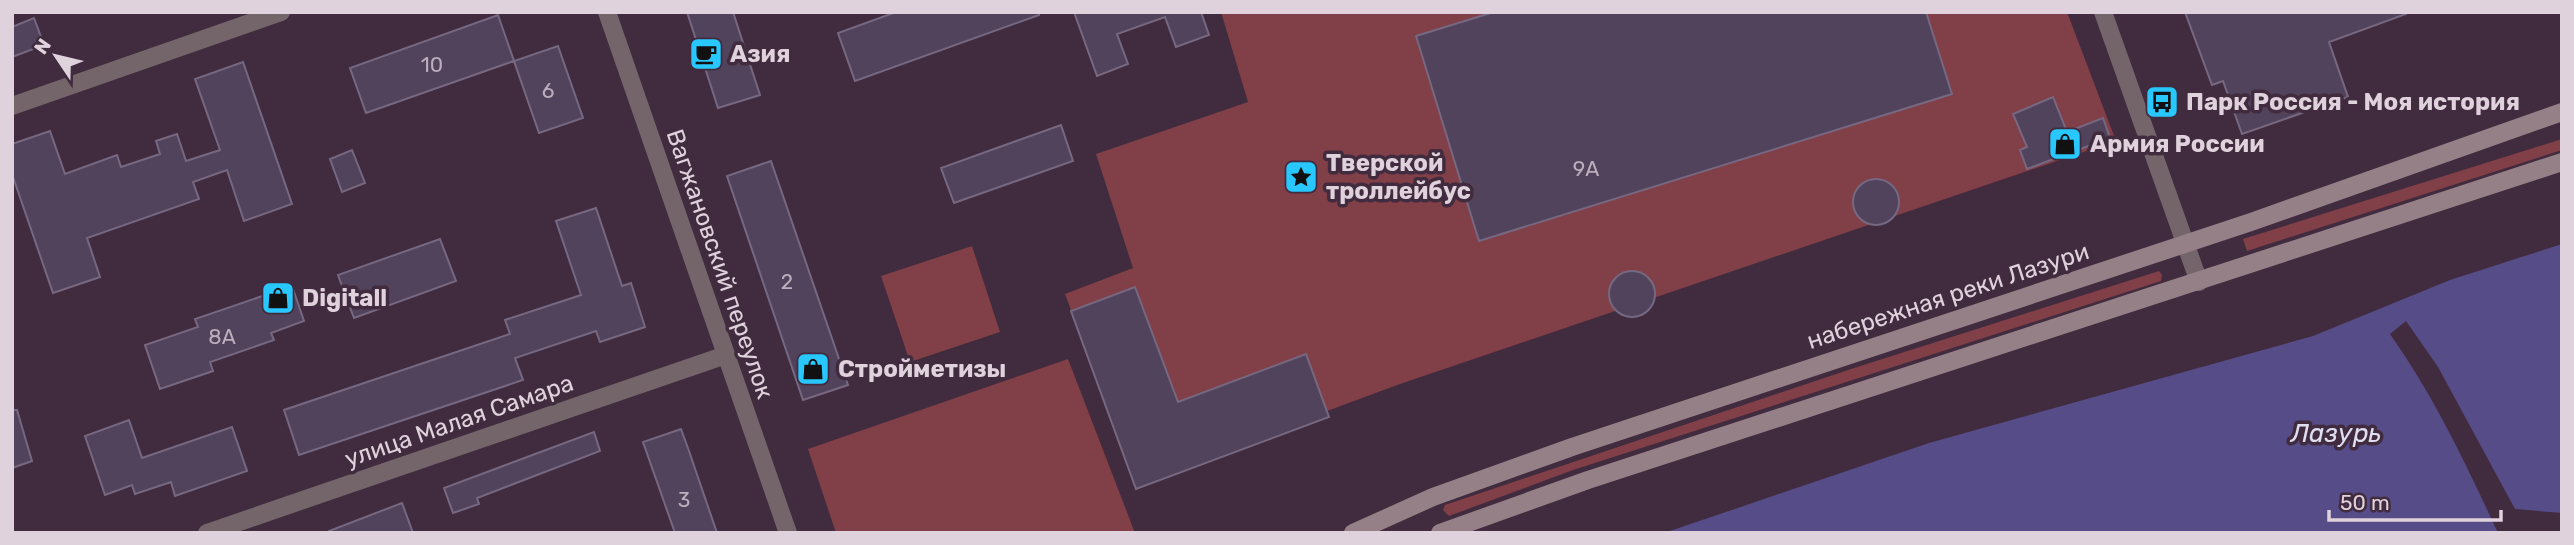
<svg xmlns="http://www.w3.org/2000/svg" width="2574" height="545" viewBox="0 0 2574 545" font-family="Rubik,sans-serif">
<rect width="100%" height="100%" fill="#412b3e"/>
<path fill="#813f47" d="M1221 12H2067L2116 141 1400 384 1327 411 1329 417 1136 489 1113 426 1124 422 1108 410 1065 294 1133 268 1096 154 1248 102Z
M2562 139V150L2247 251 2243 239Z
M972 246 1000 332 910 362 881 276Z
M2159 271 2162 275 2161 281 1573 470 1449 516 1443 510 1445 505 1851 369Z
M1068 359 1135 533H836L808 449Z"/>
<path fill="#564c87" d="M2562 244V513L2515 509 2438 367 2406 321 2390 334C2434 396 2466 464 2498 533H1664L1929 443 2313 336 2450 280Z"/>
<path fill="#51435b" stroke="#776882" stroke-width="2" d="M687 12H733L760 95 718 108Z
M896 12H1039V15L855 81 838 33Z
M1074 12H1201L1209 35 1176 47 1165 17 1117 34 1128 64 1097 76Z
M1494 12H1926L1952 94 1479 241 1416 36Z
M2185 12H2405L2406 14 2329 42 2348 97 2242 134 2223 81 2212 85Z
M498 15 514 61 366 113 350 68Z
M34 18 44 45 12 57V27Z
M558 46 583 118 539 133 514 61Z
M243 62 292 204 244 221 227 170 193 182 199 199 87 238 100 277 53 293 12 174V144L50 131 65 174 117 155 121 167 160 154 156 141 177 134 186 161 220 150 195 79Z
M2053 97 2067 132 2103 118 2110 138 2027 169 2020 150 2027 147 2013 114Z
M1061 125 1073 161 954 203 941 168Z
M352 150 365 183 342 192 330 159Z
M771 161 848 385 803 400 727 176Z
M1853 202a23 23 0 1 1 46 0a23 23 0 1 1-46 0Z
M596 208 622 286 631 283 645 327 600 342 596 331 515 358 523 380 299 455 284 410 510 334 505 320 581 295 556 221Z
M440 239 456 281 354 318 338 275Z
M1609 294a23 23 0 1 1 46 0a23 23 0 1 1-46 0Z
M292 286 304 321 271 333 274 340 210 362 213 371 160 389 145 345 198 327 195 319Z
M1135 287 1178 402 1306 354 1329 417 1136 489 1071 311Z
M12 410H17L32 461 12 468Z
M129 420 142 458 232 427 247 471 175 496 171 482 135 494 132 485 105 495 85 436Z
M681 429 689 451 717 533H675L643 442Z
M594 432 600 451 477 498 479 504 453 513 444 488Z
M402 503 413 533H330L329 531Z"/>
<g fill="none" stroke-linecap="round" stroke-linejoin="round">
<path stroke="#73656a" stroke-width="18" d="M2103 12 2199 282
M12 106 281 12
M207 533 726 355"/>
<path stroke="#73656a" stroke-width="18" d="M607 12 788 533"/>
<path stroke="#968088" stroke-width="18" d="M1353 533 1433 497 1572 447 2251 222 2562 112
M1440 533 1588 480 2562 162"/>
</g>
<defs>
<symbol id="cafe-square" viewBox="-11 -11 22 22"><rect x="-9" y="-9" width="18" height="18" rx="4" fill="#28c8ff" stroke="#412b3e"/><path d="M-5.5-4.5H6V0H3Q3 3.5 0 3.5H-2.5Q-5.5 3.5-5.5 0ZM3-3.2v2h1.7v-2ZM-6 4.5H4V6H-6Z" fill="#111"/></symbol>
<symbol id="bus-square" viewBox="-11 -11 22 22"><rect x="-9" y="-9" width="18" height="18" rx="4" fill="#28c8ff" stroke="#412b3e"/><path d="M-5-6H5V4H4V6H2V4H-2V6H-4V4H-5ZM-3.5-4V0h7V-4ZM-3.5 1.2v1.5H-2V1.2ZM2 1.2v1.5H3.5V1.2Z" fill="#111"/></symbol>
<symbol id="shop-square" viewBox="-11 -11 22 22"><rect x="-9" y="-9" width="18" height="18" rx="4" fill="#28c8ff" stroke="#412b3e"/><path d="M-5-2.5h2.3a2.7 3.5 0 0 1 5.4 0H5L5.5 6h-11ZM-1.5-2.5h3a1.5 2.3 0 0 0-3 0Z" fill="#111"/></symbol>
<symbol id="sight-square" viewBox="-11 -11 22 22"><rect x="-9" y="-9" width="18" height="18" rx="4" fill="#28c8ff" stroke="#412b3e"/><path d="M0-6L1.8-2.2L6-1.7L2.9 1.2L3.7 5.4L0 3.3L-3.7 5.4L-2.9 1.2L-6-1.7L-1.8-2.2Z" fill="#111"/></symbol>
</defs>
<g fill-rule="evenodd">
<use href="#cafe-square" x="687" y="35" width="38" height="38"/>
<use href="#bus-square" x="2143" y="83" width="38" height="38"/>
<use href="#shop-square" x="2046" y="125" width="38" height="38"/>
<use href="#sight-square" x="1282" y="158" width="38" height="38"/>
<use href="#shop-square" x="259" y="279" width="38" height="38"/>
<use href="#shop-square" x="794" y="350" width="38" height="38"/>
</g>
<g text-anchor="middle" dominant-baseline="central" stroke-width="7" stroke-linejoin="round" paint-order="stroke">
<g font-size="21" fill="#bcaebc">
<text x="432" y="64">10</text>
<text x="548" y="90">6</text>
<text x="1586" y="168">9А</text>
<text x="787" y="281">2</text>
<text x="222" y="336">8А</text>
<text x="684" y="499">3</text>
</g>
<g font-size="24" font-weight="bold" fill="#e0d2dd" stroke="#412b3e" text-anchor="start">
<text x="730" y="54">Азия</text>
<text x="2186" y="102">Парк Россия - Моя история</text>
<text x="2090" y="144">Армия России</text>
<text x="1326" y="163">Тверской<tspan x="1326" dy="28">троллейбус</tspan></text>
<text x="302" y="298">Digitall</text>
<text x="838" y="369">Стройметизы</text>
</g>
<g font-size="24" fill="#e0d2dd" stroke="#412b3e">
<text transform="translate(720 264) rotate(71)">Вагжановский переулок</text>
<text transform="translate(1948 296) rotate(-18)">набережная реки Лазури</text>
<text transform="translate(459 421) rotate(-19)">улица Малая Самара</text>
</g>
<g font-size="26" font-style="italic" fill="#e0def1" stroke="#412b3e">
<text x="2336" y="433">Лазурь</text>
</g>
</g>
<rect width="2574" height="545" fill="none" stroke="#e0d2dd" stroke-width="28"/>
<g transform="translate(56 56) rotate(305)" stroke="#412b3e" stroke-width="5" paint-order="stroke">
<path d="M0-5L12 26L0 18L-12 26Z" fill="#e0d2dd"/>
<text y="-10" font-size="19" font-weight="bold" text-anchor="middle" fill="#e0d2dd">N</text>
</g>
<path d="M2329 510v10h172v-10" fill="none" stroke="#e0d2dd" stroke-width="3.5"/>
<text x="2340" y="510" font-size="21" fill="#e0d2dd" stroke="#412b3e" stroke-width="5" paint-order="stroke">50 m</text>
</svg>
